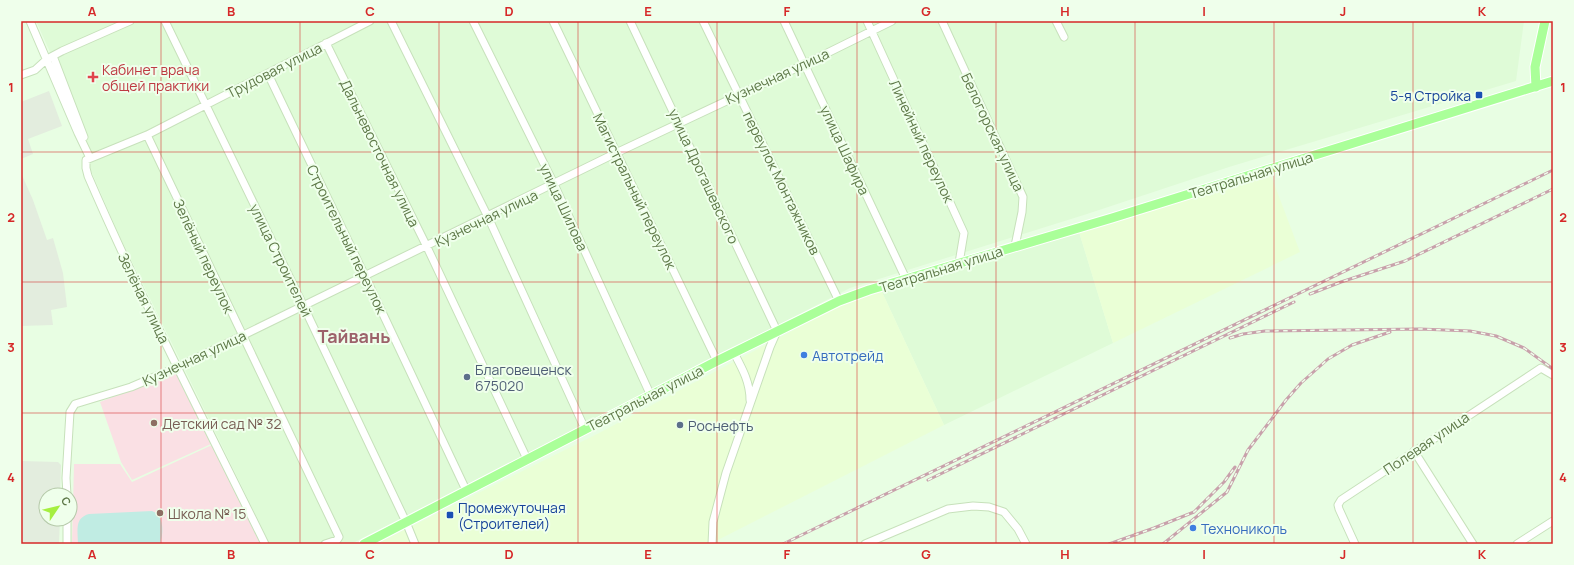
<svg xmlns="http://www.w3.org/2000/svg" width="1574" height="565" viewBox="0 0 1574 565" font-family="Manrope,sans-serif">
<rect width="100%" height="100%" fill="#e8fee3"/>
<path fill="#dffbd7" d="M36 21H1524L1516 81 1229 167 1087 214 850 288 351 544H270L119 235 89 166 86 147 50 52Z
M1079 232 1113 343 944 425 882 292Z"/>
<path fill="#eaffd6" d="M1270 173 1300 252 1113 343 1079 232Z
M882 292 944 425 710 544H376L599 433 845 303Z"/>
<path fill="#e3edde" d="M49 91 62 126 28 139 33 154 21 159V102Z
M21 173 33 200 47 240 53 238 63 273 67 307 51 310 53 325 21 326Z
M21 461 58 462 61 465 60 495H46V519H60L59 544H21Z"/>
<path fill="#fae0e4" d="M176 372 211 444 132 480 121 462 100 402Z
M212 445 262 544H72L74 464H120L132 482Z"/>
<path fill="#c0ece3" d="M152 511C164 515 164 533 160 544H78C78 531 74 518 89 514Z"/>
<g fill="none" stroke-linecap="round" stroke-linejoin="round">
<defs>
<path id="minor" d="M30 21 78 133 90 158
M165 21 303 305 406 522 415 544
M391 21 488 217 585 429
M473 21 554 184 651 396
M553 21 717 361
M630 21 777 331 770 347 726 473 713 522 712 544
M703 21 839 301
M784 21 906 279
M867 21 964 233 959 263
M942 21 1023 197 1022 212 1015 246
M1056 21 1064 37
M326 43 427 247 527 459
M53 56 84 137
M268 74 365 276 466 490
M21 75 35 70 47 59 62 51 130 21
M147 135 339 537 337 540 325 544
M734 353C742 368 750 382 750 400
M1414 451 1473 544
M67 495 66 478 70 412 75 404 131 387 178 367 616 153 805 64 892 21
M67 519V544
M265 544C205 422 142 301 88 176L86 168V160L147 135 370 21
M865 544 948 509 973 506 989 507 1004 512 1018 529 1026 544
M1355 544 1339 509 1338 505 1341 500 1541 368 1553 375
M1517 544 1553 521"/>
<path id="major" d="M1536 87 1535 67 1545 21
M364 544 717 361 839 301 869 290 1112 218 1553 81"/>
</defs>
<use href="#minor" stroke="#c7e1bb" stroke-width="9"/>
<use href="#major" stroke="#fff" stroke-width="11"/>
<use href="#minor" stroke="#fff" stroke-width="7"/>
<use href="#major" stroke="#af9" stroke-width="9"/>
<defs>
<path id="rail" d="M1310 294 1341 282 1405 261 1553 189
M1230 338 1243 334 1265 331 1420 329 1470 331 1496 336 1524 348 1553 369
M928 480 1294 302
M783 544 1553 170
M1109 544 1154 528 1194 512 1224 482 1235 467
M1163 544 1227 492 1248 450 1286 400 1301 383 1328 359 1352 345 1390 332"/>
</defs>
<use href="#rail" stroke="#c8a1ab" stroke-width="3"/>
<use href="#rail" stroke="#efffeb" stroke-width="1.5" stroke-dasharray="4.5" stroke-linecap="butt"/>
</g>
<path fill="none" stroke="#d62828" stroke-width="1" stroke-opacity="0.55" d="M161 21V544M300 21V544M439 21V544M578 21V544M717 21V544M857 21V544M996 21V544M1135 21V544M1274 21V544M1413 21V544M21 152H1553M21 282H1553M21 413H1553"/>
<path fill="#e0444e" stroke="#efffeb" stroke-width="1.5" d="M91 71h4v4h4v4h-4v4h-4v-4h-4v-4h4z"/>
<g fill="#1a4fb4" stroke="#efffeb" stroke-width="1.5">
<rect x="1475" y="91" width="8" height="8" rx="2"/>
<rect x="446" y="511" width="8" height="8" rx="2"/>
</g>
<g fill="#3f7fe0" stroke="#efffeb" stroke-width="1.5">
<circle cx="804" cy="355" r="4"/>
<circle cx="1193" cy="528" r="4"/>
</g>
<g fill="#5c6f8a" stroke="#efffeb" stroke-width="1.5">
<circle cx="467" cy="377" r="4"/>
<circle cx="680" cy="425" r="4"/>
</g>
<g fill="#8d6e63" stroke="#efffeb" stroke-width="1.5">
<circle cx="154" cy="423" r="4"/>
<circle cx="160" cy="513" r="4"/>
</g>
<g text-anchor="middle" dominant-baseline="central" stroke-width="4" stroke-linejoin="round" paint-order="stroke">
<g font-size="14" fill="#be3a42" stroke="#efffeb" text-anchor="start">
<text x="102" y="69">Кабинет врача<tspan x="102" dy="16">общей практики</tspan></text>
</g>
<g font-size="14" fill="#5d7847" stroke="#efffeb">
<text transform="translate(274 70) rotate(-27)">Трудовая улица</text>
<text transform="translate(777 76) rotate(-25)">Кузнечная улица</text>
<text transform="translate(993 132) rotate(65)">Белогорская улица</text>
<text transform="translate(922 141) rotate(65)">Линейный переулок</text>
<text transform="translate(845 150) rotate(65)">улица Шафира</text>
<text transform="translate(380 153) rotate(64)">Дальневосточная улица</text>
<text transform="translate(1251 175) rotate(-17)">Театральная улица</text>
<text transform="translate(704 176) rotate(65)">улица Дрогашевского</text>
<text transform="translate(782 183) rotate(64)">переулок Монтажников</text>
<text transform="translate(635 191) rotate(64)">Магистральный переулок</text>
<text transform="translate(564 207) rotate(65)">улица Шилова</text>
<text transform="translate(486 218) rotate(-26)">Кузнечная улица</text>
<text transform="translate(347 239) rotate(64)">Строительный переулок</text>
<text transform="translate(204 256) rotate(65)">Зелёный переулок</text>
<text transform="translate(281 260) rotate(64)">улица Строителей</text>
<text transform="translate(941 269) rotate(-17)">Театральная улица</text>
<text transform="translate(144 298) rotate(64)">Зелёная улица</text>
<text transform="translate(194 358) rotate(-25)">Кузнечная улица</text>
<text transform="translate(645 398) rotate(-27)">Театральная улица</text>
<text transform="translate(1426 443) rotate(-34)">Полевая улица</text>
</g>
<g font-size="14" fill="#164399" stroke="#efffeb" text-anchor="end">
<text x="1471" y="95">5-я Стройка</text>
<text x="458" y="507" text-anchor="start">Промежуточная<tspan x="458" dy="16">(Строителей)</tspan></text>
</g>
<g font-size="14" fill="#366cbe" stroke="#efffeb" text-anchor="start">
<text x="812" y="355">Автотрейд</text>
<text x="1201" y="528">Технониколь</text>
</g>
<g font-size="14" fill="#4e5e75" stroke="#efffeb" text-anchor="start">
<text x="475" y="369">Благовещенск<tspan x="475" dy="16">675020</tspan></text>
<text x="688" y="425">Роснефть</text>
</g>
<g font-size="14" fill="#785e54" stroke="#efffeb" text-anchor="start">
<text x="162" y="423">Детский сад № 32</text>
<text x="168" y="513">Школа № 15</text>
</g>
<g font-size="18" font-weight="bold" fill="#9c626a" stroke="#efffeb">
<text x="354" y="336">Тайвань</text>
</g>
</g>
<rect width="1574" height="565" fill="none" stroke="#efffeb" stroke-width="44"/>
<g transform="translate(58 507) rotate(55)"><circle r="19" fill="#efffeb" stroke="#b5c9a9"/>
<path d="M0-3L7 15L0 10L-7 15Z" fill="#a5ef40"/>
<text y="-6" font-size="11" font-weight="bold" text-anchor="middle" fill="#5d7847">С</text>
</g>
<rect x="22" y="22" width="1530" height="521" fill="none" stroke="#d62828" stroke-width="1.5"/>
<g font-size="13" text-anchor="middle" font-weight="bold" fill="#d62828">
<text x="92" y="16">A</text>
<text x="231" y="16">B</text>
<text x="370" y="16">C</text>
<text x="509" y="16">D</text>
<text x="648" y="16">E</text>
<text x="787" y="16">F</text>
<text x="926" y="16">G</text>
<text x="1065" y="16">H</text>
<text x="1204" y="16">I</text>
<text x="1343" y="16">J</text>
<text x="1482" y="16">K</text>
<text x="11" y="92">1</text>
<text x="1563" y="92">1</text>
<text x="11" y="222">2</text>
<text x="1563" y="222">2</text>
<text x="11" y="352">3</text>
<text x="1563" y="352">3</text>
<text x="11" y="482">4</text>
<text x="1563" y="482">4</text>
<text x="92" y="559">A</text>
<text x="231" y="559">B</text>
<text x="370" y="559">C</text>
<text x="509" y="559">D</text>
<text x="648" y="559">E</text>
<text x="787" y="559">F</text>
<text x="926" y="559">G</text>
<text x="1065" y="559">H</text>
<text x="1204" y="559">I</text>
<text x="1343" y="559">J</text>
<text x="1482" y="559">K</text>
</g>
</svg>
